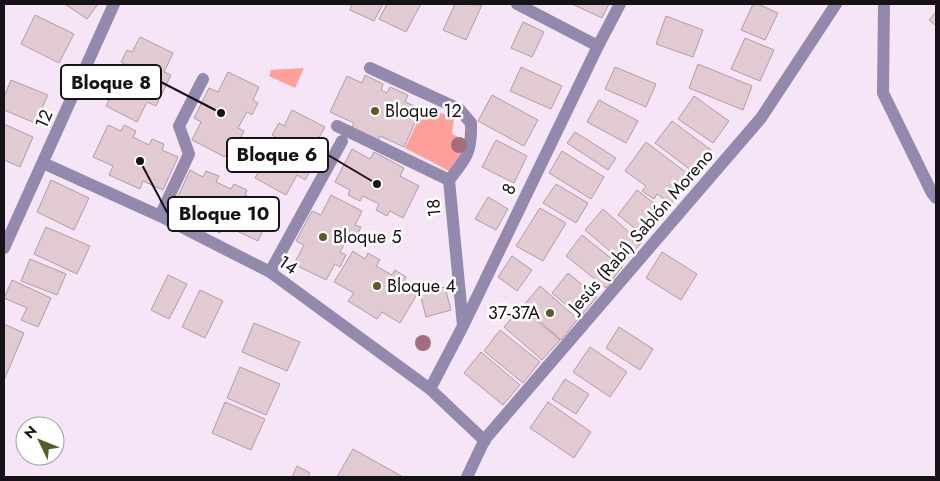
<svg xmlns="http://www.w3.org/2000/svg" width="940" height="481" viewBox="0 0 940 481" font-family="Jost,sans-serif">
<rect width="100%" height="100%" fill="#f6e5f6"/>
<path fill="#ff9f9a" d="M304 68 295 88 269 76 271 70Z
M425 106 454 119 452 134 465 140 457 161 449 171 405 148Z"/>
<path fill="#e2cad3" stroke="#b29ca3" d="M65 4H98L87 19Z
M352 4H383L374 21 350 10Z
M387 4H421L406 32 379 19Z
M455 4 482 5 466 40 443 30Z
M572 4H609L602 18Z
M753 4H758L778 13 765 40 741 30Z
M936 12V26L929 20Z
M35 15 74 34 59 63 21 44Z
M666 16 703 30 693 57 656 44Z
M523 22 544 32 532 57 511 48Z
M140 37 173 53 164 72 171 75 156 106 147 102 137 122 106 106 112 93 107 90 112 78 119 81 126 65 121 62 127 50 132 52Z
M745 38 774 50 760 81 731 69Z
M698 64 752 86 743 110 689 88Z
M521 67 562 86 551 109 510 91Z
M615 67 656 84 646 107 605 89Z
M228 72 259 87 253 100 258 103 252 115 247 112 238 128 244 131 238 143 233 141 225 157 192 140 201 122 194 118 209 88 218 92Z
M365 75 383 84 381 90 387 93 390 87 408 95 405 102 421 109 404 147 380 136 378 141 351 129 354 123 330 112 347 76 362 83Z
M11 80 48 95 35 123 4 110V97Z
M492 95 538 120 524 146 478 121Z
M694 96 729 121 713 143 678 119Z
M599 100 638 121 626 143 587 122Z
M292 110 325 127 314 146 322 150 305 180 297 175 286 195 255 178 263 165 257 162 263 151 269 154 278 138 272 135 279 123 284 126Z
M672 121 711 150 695 173 655 143Z
M4 124 33 137 20 167 4 160Z
M108 125 121 131 124 125 136 131 133 137 149 145 152 139 164 144 162 150 178 157 163 190 143 181 140 189 109 175 113 166 93 157Z
M575 132 616 158 608 170 567 143Z
M496 140 527 156 514 183 482 167Z
M646 142 692 177 671 204 657 194 654 199 642 191 646 186 625 171Z
M352 149 370 159 374 152 404 168 400 176 419 186 403 218 390 211 387 216 376 210 379 204 363 196 360 201 348 195 350 190 335 182Z
M562 151 604 177 591 199 549 173Z
M190 170 203 177 206 171 219 176 216 182 231 189 234 184 247 190 245 195 273 208 258 241 224 225 220 233 192 220 196 211 176 201Z
M51 180 89 198 74 230 37 212Z
M556 184 588 203 576 223 543 203Z
M637 190 665 212 646 237 618 215Z
M331 195 362 211 355 225 361 227 355 239 349 236 340 252 346 255 340 267 335 264 326 280 294 264 304 245 296 241 312 211 321 215Z
M488 197 508 209 496 230 475 219Z
M540 208 566 223 543 261 516 246Z
M603 209 641 243 624 263 585 230Z
M46 227 90 246 77 274 34 254Z
M582 235 622 267 606 288 566 256Z
M353 251 365 259 368 253 380 260 376 266 392 275 395 270 406 277 403 282 419 291 400 323 382 312 377 319 348 301 354 293 334 282Z
M662 252 697 274 681 300 646 278Z
M512 256 532 270 517 291 498 277Z
M30 259 66 274 57 295 21 281Z
M568 273 597 297 580 317 552 293Z
M168 275 187 284 169 319 151 310Z
M12 280 51 298 38 327 21 320 27 308 4 298Z
M540 286 578 319 561 340 523 306Z
M445 287 451 310 426 317 420 294Z
M200 290 223 301 205 338 182 327Z
M521 307 560 340 542 360 504 327Z
M254 323 300 342 287 371 242 352Z
M4 324 24 333 4 380Z
M619 327 653 349 640 370 606 348Z
M500 330 540 362 523 383 484 351Z
M590 347 627 372 610 397 573 372Z
M481 352 520 385 503 405 464 373Z
M240 367 280 384 266 415 227 398Z
M565 379 589 394 576 414 552 399Z
M225 402 265 419 251 450 212 433Z
M548 402 591 432 574 458 530 428Z
M353 449 403 477H337Z
M297 466 310 473 308 477H292Z"/>
<g fill="none" stroke-linecap="round" stroke-linejoin="round">
<path stroke="#9389ac" stroke-width="12" d="M517 4 598 46
M884 4 883 93 932 193 936 198
M370 68 459 109 471 123C472 151 467 158 449 180
M337 126 449 180 463 326
M43 163 160 216 270 272 430 389 485 441
M160 216 189 154 179 126 203 79
M4 248 114 4
M270 272 342 141
M430 389 463 326 598 46 620 4
M467 477 485 439 761 118 836 4"/>
</g>
<g fill="#a46d79">
<circle cx="459" cy="145" r="8"/>
<circle cx="423" cy="343" r="8"/>
</g>
<g fill="#5b5b28" stroke="#fff" stroke-width="2">
<circle cx="375" cy="111" r="5"/>
<circle cx="323" cy="237" r="5"/>
<circle cx="377" cy="286" r="5"/>
<circle cx="550" cy="313" r="5"/>
</g>
<g text-anchor="middle" dominant-baseline="central" stroke-width="5" stroke-linejoin="round" paint-order="stroke">
<g font-size="18" fill="#171217" stroke="#fff" text-anchor="start">
<text x="385" y="111">Bloque 12</text>
<text x="333" y="237">Bloque 5</text>
<text x="387" y="286">Bloque 4</text>
<text x="540" y="313" text-anchor="end">37-37A</text>
</g>
<g font-size="18" fill="#171217" stroke="#fff">
<text transform="translate(44 119) rotate(-66)">12</text>
<text transform="translate(509 189) rotate(-64)">8</text>
<text transform="translate(434 208) rotate(-95)">18</text>
<text transform="translate(641 231) rotate(-49)">Jesús (Rabí) Sablón Moreno</text>
<text transform="translate(288 265) rotate(34)">14</text>
</g>
</g>
<path fill="none" stroke="#171217" stroke-width="2" d="M221 113L161 82M377 184L328 155M140 161L168 214"/>
<g fill="#171217" stroke="#fff" stroke-width="2">
<circle cx="221" cy="113" r="5"/>
<circle cx="377" cy="184" r="5"/>
<circle cx="140" cy="161" r="5"/>
</g>
<g fill="#fff" stroke="#171217" stroke-width="2">
<rect x="61" y="65" width="100" height="34" rx="5"/>
<rect x="227" y="138" width="101" height="34" rx="5"/>
<rect x="168" y="197" width="111" height="34" rx="5"/>
</g>
<g font-size="19" text-anchor="middle" font-weight="bold" fill="#171217">
<text x="111" y="89">Bloque 8</text>
<text x="277" y="161">Bloque 6</text>
<text x="224" y="220">Bloque 10</text>
</g>
<rect width="940" height="481" fill="none" stroke="#171217" stroke-width="10"/>
<g transform="translate(40 441) rotate(313)"><circle r="24" fill="#ffffff" stroke="#a2a0a2"/>
<path d="M0-4L9 19L0 12L-9 19Z" fill="#5b5b28"/>
<text y="-8" font-size="14" font-weight="bold" text-anchor="middle" fill="#171217">N</text>
</g>
</svg>
